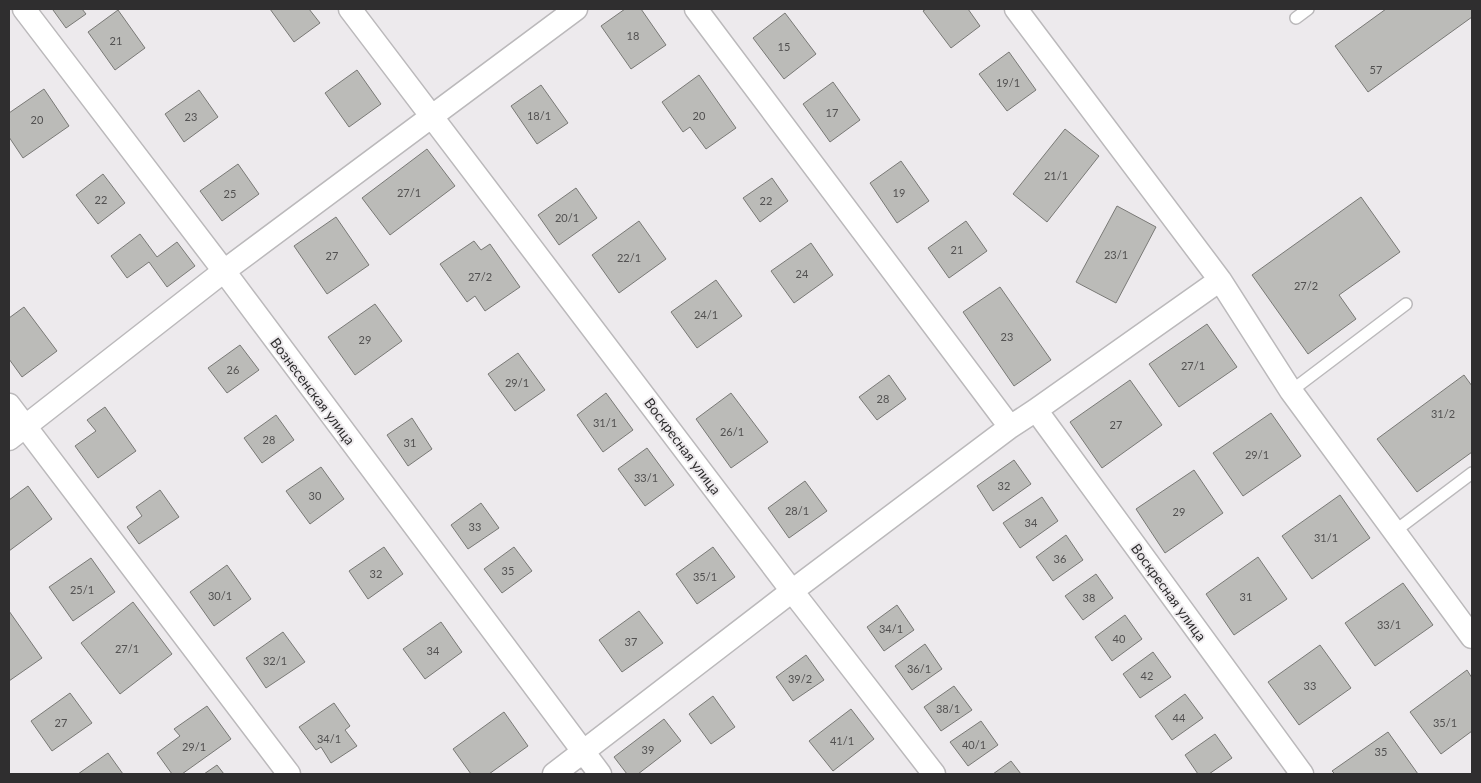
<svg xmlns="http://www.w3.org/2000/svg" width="1481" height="783" viewBox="0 0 1481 783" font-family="Lato,sans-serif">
<rect width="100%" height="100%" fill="#edeaed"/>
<path fill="#bbbbb8" stroke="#797976" d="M54 9H82L86 14 66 28 53 10Z
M270 9H309L320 23 294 42Z
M625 9H641L666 45 631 69 601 26Z
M926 9H968L980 26 951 48 923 11Z
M1386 9H1472V17L1368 92 1335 46Z
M118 10 145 48 115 70 88 32Z
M785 13 816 54 784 79 753 38Z
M1009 52 1036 90 1007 111 979 74Z
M357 70 381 104 349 127 325 93Z
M699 75 736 128 706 149 690 127 683 132 662 102Z
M833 82 860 120 830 142 803 104Z
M541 85 568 123 537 144 511 106Z
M44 89 69 126 23 158 9 137V113Z
M199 90 218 117 184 142 165 114Z
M1065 129 1099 156 1047 222 1013 194Z
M427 149 455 186 390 235 362 198Z
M901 161 929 201 897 223 870 183Z
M238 164 259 194 222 221 200 191Z
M103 174 125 203 98 224 76 195Z
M772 178 788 201 760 222 743 198Z
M576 188 597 218 559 245 538 215Z
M1361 197 1400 252 1339 295 1356 319 1308 354 1252 275Z
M1117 206 1156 227 1116 303 1076 282Z
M336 217 369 265 327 294 294 246Z
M639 221 666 259 619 293 592 255Z
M966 221 987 251 949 278 928 248Z
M140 234 157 257 177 242 195 266 167 287 149 262 127 278 111 256Z
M474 241 481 250 490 244 520 287 485 311 475 296 467 302 440 264Z
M811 243 833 275 794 303 771 271Z
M716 280 742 316 697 348 671 312Z
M1000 287 1051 360 1014 386 963 312Z
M375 304 402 341 355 375 328 337Z
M24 307 57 351 22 377 9 359V318Z
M1207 324 1237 367 1179 407 1149 364Z
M240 345 259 370 227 393 208 368Z
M518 353 545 390 515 411 488 374Z
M889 375 906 399 877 420 859 397Z
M1464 375 1472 386V452L1417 492 1377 439Z
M1130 380 1162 425 1102 468 1070 422Z
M606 393 633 430 603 452 577 415Z
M731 393 768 442 731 468 696 419Z
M105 407 136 451 98 478 75 446 96 431 87 420Z
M1271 413 1301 456 1243 496 1213 453Z
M276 415 294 440 262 463 244 438Z
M412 418 432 449 408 466 387 435Z
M647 448 674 485 645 506 618 469Z
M1014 460 1031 484 993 511 977 486Z
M321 467 344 499 310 524 286 491Z
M1194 470 1223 513 1165 553 1136 509Z
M805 481 827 511 789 538 768 508Z
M28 486 52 519 9 551V500Z
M160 490 179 517 139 544 127 527 142 516 136 507Z
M1340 495 1370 538 1312 579 1282 536Z
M1042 497 1058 521 1020 548 1003 523Z
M481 503 499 528 468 549 451 525Z
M1066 535 1083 560 1053 581 1036 557Z
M384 547 403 574 368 599 349 571Z
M514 547 532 571 502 593 484 569Z
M713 547 735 577 697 604 676 574Z
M1258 557 1287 599 1234 635 1206 594Z
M91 558 115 592 73 621 49 587Z
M227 565 251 599 214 626 190 592Z
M1096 574 1113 598 1083 620 1065 596Z
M1403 583 1433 625 1375 666 1345 623Z
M133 602 172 654 120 694 81 643Z
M897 605 914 630 884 651 867 627Z
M9 611 42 658 9 681Z
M639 611 663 643 622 672 599 640Z
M1125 615 1142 639 1112 661 1095 637Z
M441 622 462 652 425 679 403 649Z
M283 632 305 662 266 688 246 658Z
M925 644 942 669 912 690 895 666Z
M1320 645 1351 688 1299 725 1268 682Z
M1153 652 1171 677 1140 698 1123 674Z
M806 655 824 680 793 701 776 677Z
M1467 670 1472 678V731L1441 754 1410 712Z
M954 686 972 710 941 731 924 707Z
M70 693 92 723 52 751 31 721Z
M1185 694 1203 718 1172 740 1155 716Z
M713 696 735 727 711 744 689 714Z
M334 703 350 726 345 730 357 746 331 763 321 747 316 750 299 727Z
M207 706 231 739 182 774H172L157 753 180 736 174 729Z
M851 709 874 739 833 771 809 741Z
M504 712 528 746 489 774H471L453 749Z
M664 719 681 741 638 774H627L614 757Z
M981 721 998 745 968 766 950 742Z
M1388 732 1418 774H1335L1332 771Z
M1215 734 1232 758 1209 774H1198L1185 755Z
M108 753 123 774H78Z
M1011 761 1021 774H993Z
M217 765 224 774H204Z"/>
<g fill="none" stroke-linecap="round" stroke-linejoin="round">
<defs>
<path id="service" d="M1296 18 1308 9
M1291 391 1406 304
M1395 531 1472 473"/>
<path id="minor" d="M24 9 224 271 600 774
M350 9 792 591 934 774
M696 9 1010 427
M1016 9 1220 280 1291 391 1472 637
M9 405 289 774
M1036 410 1302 774
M9 439 224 271 576 9
M554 774 792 591 1010 427 1036 410 1220 280"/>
</defs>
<use href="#service" stroke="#bbb9bb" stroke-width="14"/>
<use href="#minor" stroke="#bbb9bb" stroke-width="25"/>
<use href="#service" stroke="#fff" stroke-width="11"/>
<use href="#minor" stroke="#fff" stroke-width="22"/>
</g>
<g text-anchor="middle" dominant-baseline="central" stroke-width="4" stroke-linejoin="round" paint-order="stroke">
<g font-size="11" fill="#525151">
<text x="633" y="35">18</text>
<text x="116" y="40">21</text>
<text x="784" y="46">15</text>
<text x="1376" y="69">57</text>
<text x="1008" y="82">19/1</text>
<text x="832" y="112">17</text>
<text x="539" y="115">18/1</text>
<text x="699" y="115">20</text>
<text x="191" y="116">23</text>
<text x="37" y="119">20</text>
<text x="1056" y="175">21/1</text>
<text x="409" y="192">27/1</text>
<text x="899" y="192">19</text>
<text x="230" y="193">25</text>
<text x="101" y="199">22</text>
<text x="766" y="200">22</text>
<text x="567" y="217">20/1</text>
<text x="957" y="249">21</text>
<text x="1116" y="254">23/1</text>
<text x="332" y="255">27</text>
<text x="629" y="257">22/1</text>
<text x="802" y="273">24</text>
<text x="480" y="276">27/2</text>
<text x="1306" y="285">27/2</text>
<text x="706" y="314">24/1</text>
<text x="1007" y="336">23</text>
<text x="365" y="339">29</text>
<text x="1193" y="365">27/1</text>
<text x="233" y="369">26</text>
<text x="517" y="382">29/1</text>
<text x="883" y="398">28</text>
<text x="1443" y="413">31/2</text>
<text x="605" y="422">31/1</text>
<text x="1116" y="424">27</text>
<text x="732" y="431">26/1</text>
<text x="269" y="439">28</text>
<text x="410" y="442">31</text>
<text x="1257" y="454">29/1</text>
<text x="646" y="477">33/1</text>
<text x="1004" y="485">32</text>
<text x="315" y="495">30</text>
<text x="797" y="510">28/1</text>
<text x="1179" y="511">29</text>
<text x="1031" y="522">34</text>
<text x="475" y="526">33</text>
<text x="1326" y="537">31/1</text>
<text x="1060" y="558">36</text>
<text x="508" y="570">35</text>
<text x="376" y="573">32</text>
<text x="705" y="576">35/1</text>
<text x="82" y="589">25/1</text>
<text x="220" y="595">30/1</text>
<text x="1246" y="596">31</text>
<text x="1089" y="597">38</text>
<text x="1389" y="624">33/1</text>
<text x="891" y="628">34/1</text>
<text x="1119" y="638">40</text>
<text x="631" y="641">37</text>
<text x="127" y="648">27/1</text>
<text x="433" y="650">34</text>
<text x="275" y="660">32/1</text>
<text x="919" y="668">36/1</text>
<text x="1147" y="675">42</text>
<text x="800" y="678">39/2</text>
<text x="1310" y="685">33</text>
<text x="948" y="708">38/1</text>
<text x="1179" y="717">44</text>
<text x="61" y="722">27</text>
<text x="1445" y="722">35/1</text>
<text x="329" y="738">34/1</text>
<text x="842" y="740">41/1</text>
<text x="974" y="744">40/1</text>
<text x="194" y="746">29/1</text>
<text x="648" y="749">39</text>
<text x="1381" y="751">35</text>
</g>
<g font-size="14" fill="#2f2e2f" stroke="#edeaed">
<text transform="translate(313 391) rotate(53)">Вознесенская улица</text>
<text transform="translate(683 446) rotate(53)">Воскресная улица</text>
<text transform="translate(1169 592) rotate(54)">Воскресная улица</text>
</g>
</g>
<rect width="1481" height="783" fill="none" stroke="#2f2e2f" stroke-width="20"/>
</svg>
